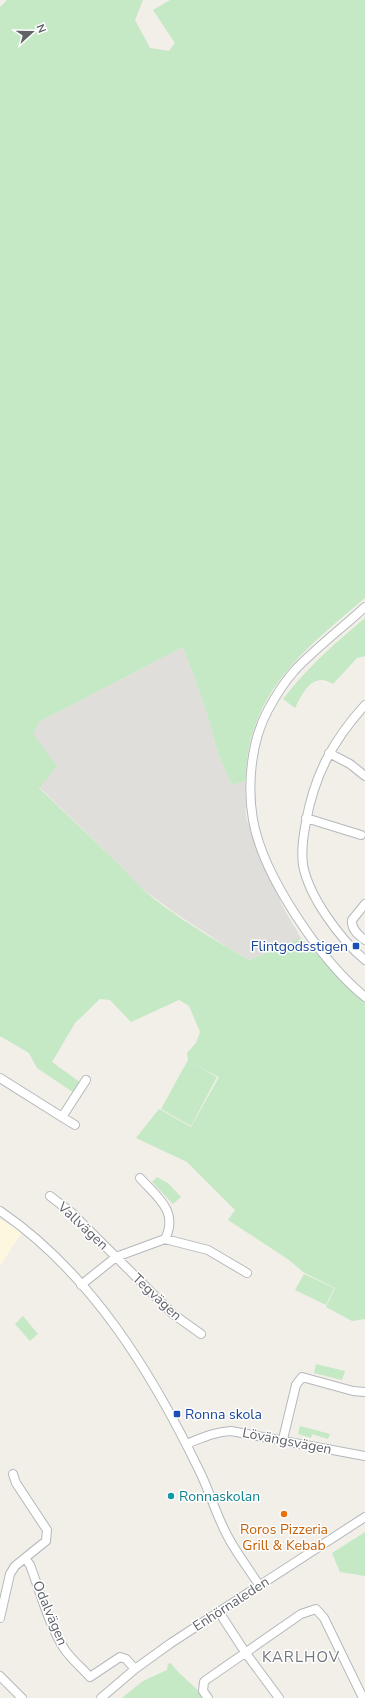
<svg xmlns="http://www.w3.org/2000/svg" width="365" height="1698" viewBox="0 0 365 1698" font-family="'Nunito Sans',sans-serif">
<rect width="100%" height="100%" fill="#f1efe8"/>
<path fill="#fef7e0" d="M0 1219 22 1232 0 1266Z"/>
<path fill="#e0deda" d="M183 647 204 704 219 756 232 785 245 781 246 817 256 848 283 907 301 938 250 960 232 950 175 913 133 882 126 871 39 787 33 734 39 722Z"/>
<path fill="#c5e8c5" d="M7 0H143L135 20 150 48 169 51 175 43 153 10 170 0H365V598C317 639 266 677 250 742 247 755 246 769 245 781L232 785 219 756 204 704 183 647 39 722 33 734 57 766 39 788 126 871C144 899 219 943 250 960L301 938 365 1003V1319L352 1321 326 1307 335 1288 303 1272 289 1260 228 1220 235 1210 187 1162 136 1138 159 1109 191 1127 219 1077 190 1062 217 1077 191 1126 161 1109 188 1060 187 1053 196 1043 200 1032 189 1006 179 1000 131 1022 110 1000 100 999 75 1023 52 1062 81 1083 74 1093 37 1068 29 1053 0 1036V7Z
M365 618V656L357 658 333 684C313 671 303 692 295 708L283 699C309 666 333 645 365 618Z
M157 1177 168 1183 181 1197 173 1204 152 1182Z
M304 1274 334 1288 326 1305 295 1290Z
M23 1316 38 1334 30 1341 15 1324Z
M316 1364 345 1371 342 1380 314 1373Z
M300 1426 330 1434 328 1439 312 1434 311 1438 298 1434Z
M365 1532V1576L340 1572 332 1553Z
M171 1663C180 1677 195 1684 203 1698H122L143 1681 167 1670 168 1664Z"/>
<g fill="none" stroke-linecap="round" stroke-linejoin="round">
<defs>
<path id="minor" d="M365 607C342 628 316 648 295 670 285 681 275 697 268 710 251 741 247 785 253 820 263 876 321 961 365 997
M365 705C333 740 314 776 306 822 303 837 301 850 303 865 309 897 340 939 365 960
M329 753 350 764 365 776
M306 818 361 835
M365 904 352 920C351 929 358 935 365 940
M0 1078 62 1117 86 1080
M62 1117 75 1125
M140 1178C157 1197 179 1211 165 1239
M50 1196 72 1213 173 1314 201 1334
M0 1211C91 1273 152 1373 199 1470 210 1492 216 1515 228 1537 237 1554 249 1569 259 1585
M81 1285 116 1257 165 1239 208 1250 247 1273
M283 1439 296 1385 302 1377 353 1391 365 1392
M186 1444C202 1438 214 1432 231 1431L365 1456
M25 1558 30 1565C40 1591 49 1626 65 1650 72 1660 82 1668 90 1677L120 1657 126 1659 135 1669
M219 1612 245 1652 279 1698
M0 1618 10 1574 15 1566 46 1541 47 1530 16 1483 13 1474
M0 1676 22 1698
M101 1698 135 1669 171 1643 365 1517
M208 1698 203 1691 204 1682 206 1680 301 1614 316 1609 324 1618 363 1698"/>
</defs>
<use href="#minor" stroke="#b5b8bc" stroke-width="10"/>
<use href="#minor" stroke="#fff" stroke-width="8"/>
</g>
<g fill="#1a4fb4" stroke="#fff" stroke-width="1.5">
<rect x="352" y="942" width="8" height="8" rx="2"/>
<rect x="173" y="1410" width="8" height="8" rx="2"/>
</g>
<circle fill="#0f9aa8" stroke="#fff" stroke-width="1.5" cx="171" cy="1496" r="4"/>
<circle fill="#e8710a" stroke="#fff" stroke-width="1.5" cx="284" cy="1514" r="4"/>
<g text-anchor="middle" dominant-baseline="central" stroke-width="3" stroke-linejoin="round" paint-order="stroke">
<g font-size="14" fill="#164399" stroke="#fff" text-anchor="end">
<text x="348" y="946">Flintgodsstigen</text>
<text x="185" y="1414" text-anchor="start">Ronna skola</text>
</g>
<g font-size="14" fill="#5f6368" stroke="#fff">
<text transform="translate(83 1226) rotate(43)">Vallvägen</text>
<text transform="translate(157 1297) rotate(43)">Tegvägen</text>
<text transform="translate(287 1441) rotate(11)">Lövängsvägen</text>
<text transform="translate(231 1604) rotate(-33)">Enhörnaleden</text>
<text transform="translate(50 1613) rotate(67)">Odalvägen</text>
</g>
<g font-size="14" fill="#0d838f" stroke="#fff" text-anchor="start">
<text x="179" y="1496">Ronnaskolan</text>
</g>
<g font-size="14" fill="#c56008" stroke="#fff">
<text x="284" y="1529">Roros Pizzeria<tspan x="284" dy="16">Grill &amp; Kebab</tspan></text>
</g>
<g font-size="15" letter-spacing="1" fill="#70757a" stroke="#fff">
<text x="301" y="1657">KARLHOV</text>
</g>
</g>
<g transform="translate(32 32) rotate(69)" stroke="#ffffff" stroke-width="3" paint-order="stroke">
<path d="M0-3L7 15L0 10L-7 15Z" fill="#5f6368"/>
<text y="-6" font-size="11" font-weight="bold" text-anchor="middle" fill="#5f6368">N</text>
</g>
</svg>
